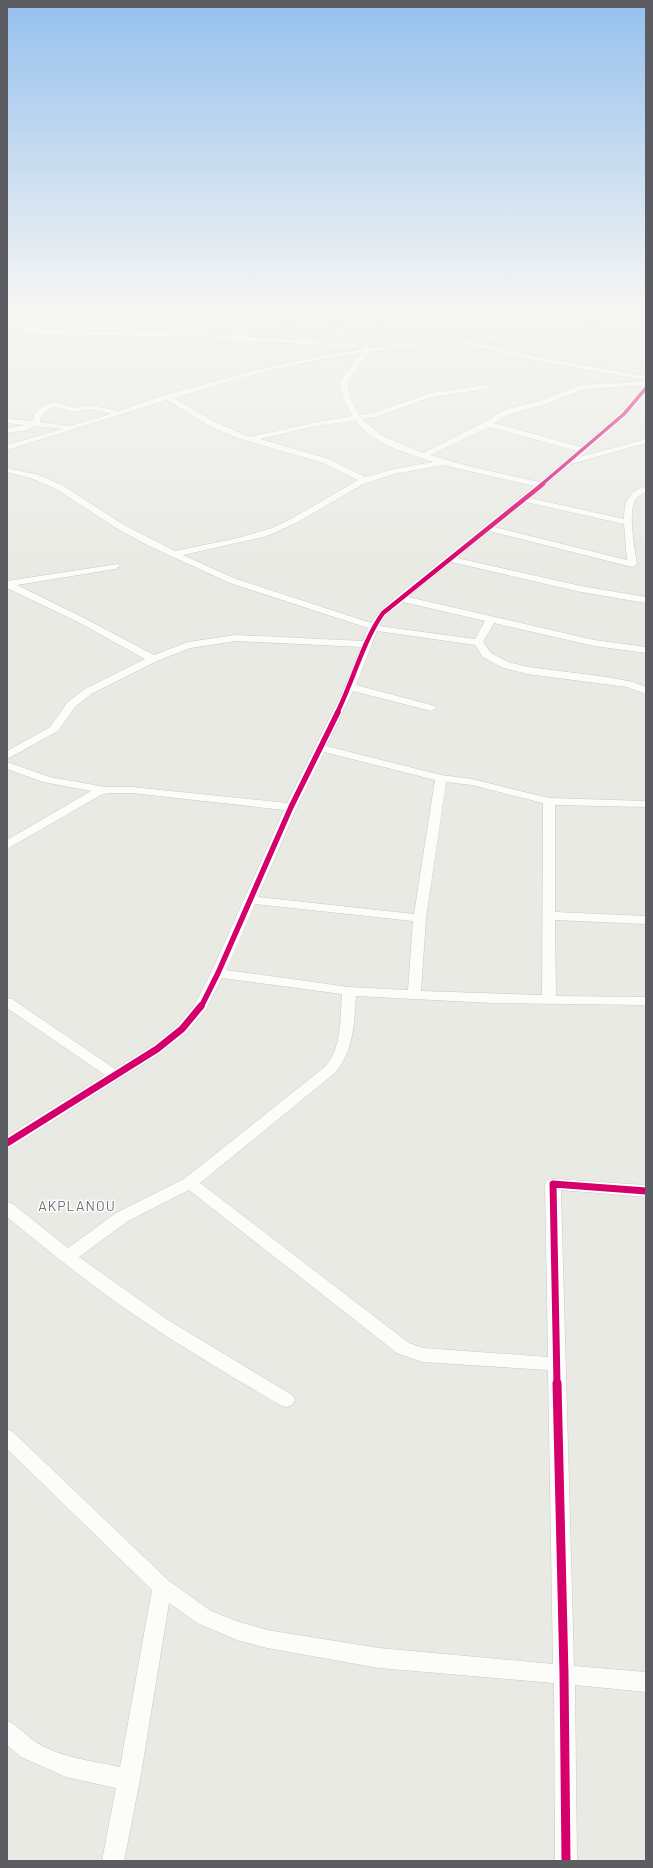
<svg xmlns="http://www.w3.org/2000/svg" width="653" height="1868" viewBox="0 0 653 1868" font-family="Barlow,sans-serif">
<rect width="100%" height="100%" fill="#eaeae5"/>
<g fill="none" stroke-linecap="round" stroke-linejoin="round">
<defs>
<path id="minor" d="M78 306H88L57 318 56 323 41 330 196 333 231 335 254 322 265 312 281 306H292L269 314 258 324 240 336 356 344 359 346 356 348 196 337 43 334 7 328V324L34 328 50 321V319L53 316Z
M153 306H189L174 310Z
M418 306H433L395 315 334 333 331 331 392 312Z
M460 339 533 356 644 376H646V380L533 360 458 342 457 341Z
M366 344 370 348 394 345 397 347 394 349 369 352 348 382 350 398 359 415 372 413 431 393 486 385 490 387 486 389 432 397 376 417 362 419 381 435 423 453 485 422 504 410 538 401 581 385 646 381V385L585 389 544 405 510 414 494 423 581 447 621 412 643 386H646V393L627 416 580 457 646 439V443L571 464 530 498 624 519C624 502 629 491 646 486V492C642 494 638 496 636 499 627 512 635 549 637 564L635 566 632 567 489 531 457 558 581 586 646 597V603L581 592 451 562 408 597 594 640 646 647V653L594 646 494 623 483 642 491 653 508 662 528 667 607 677 633 682 646 687V694L627 687 527 674 501 667 483 657 475 645 377 631 356 685 435 706 436 708 431 711 353 691 326 746 441 775 472 779 549 798 646 801V807L555 805V912L646 916V924L555 920 556 996 646 997V1005L492 1003 356 996C354 1024 354 1049 336 1072L200 1183 409 1343 423 1348 548 1357 545 1184 547 1180 553 1179 646 1185V1197L561 1190 574 1666 646 1672V1692L575 1685 577 1861H555L554 1683 379 1668 267 1648 237 1640 197 1623 169 1603 140 1780 124 1861H102L116 1788 66 1777 21 1757 7 1745V1721C19 1726 26 1736 37 1743 62 1758 93 1761 120 1767L152 1590 7 1449V1429L13 1432 169 1581 211 1611 239 1622 267 1630 379 1648 553 1664 548 1370 422 1362 397 1353 189 1190 128 1221 79 1257 168 1320 292 1395 295 1400 292 1405 286 1407 280 1405C229 1375 178 1345 130 1312 87 1282 47 1250 7 1217V1202L13 1204 68 1248 116 1213 184 1179 326 1066C342 1046 340 1019 342 994L222 978 205 1011 187 1032 162 1052 12 1147 7 1148V1136L105 1075 7 1008V998L12 999 115 1069 152 1046 177 1026 194 1006 211 973 284 810 132 793H108L101 795 7 849V840L91 791 43 782 7 769V762L50 777 105 787H132L287 803 345 687 361 647 236 641 190 648 157 661 91 694 75 707 58 731 7 759V751L50 727 67 703 83 690 145 659 78 622 7 588V581L118 564 120 566 115 569 17 585 84 618 154 655 188 642 236 635 363 641 368 628 230 583 147 545 118 529 56 489 33 479 7 472V468L39 475 62 485 124 525 175 551 238 538 272 528 291 519 358 480 323 463 237 438 209 426 167 400 7 450V445L62 429 35 426 27 430 7 433V429L24 425 7 423V419L33 421 34 415 41 406 56 402 74 408 91 405 119 411 164 395 253 371 324 355 363 349V346ZM361 353 340 382 343 398 352 416 312 423 250 437 215 422 174 398C235 379 298 361 361 353ZM56 407 73 412 91 409 111 414 70 426 40 422C42 412 47 410 56 407ZM355 420C373 444 406 453 433 462L394 469 365 477 329 459 260 439 312 427ZM489 427 577 451 539 482 472 467 430 455ZM443 465 534 486 397 596 380 611 371 623 236 579 183 555 267 536 298 522 363 484 394 474ZM526 502 624 524 627 560 494 527ZM403 602 485 621 475 639 379 626 386 615ZM324 752 435 780 414 914 258 897 297 807ZM446 782 472 785 543 803 542 995 421 991 426 918ZM255 904 413 921 408 990 349 987 226 970Z"/>
<path id="major" d="M235 306H250L394 344 646 323V327L394 350Z"/>
</defs>
<use href="#minor" stroke="#c8c8c7" stroke-width="1"/>
<use href="#major" stroke="#d2ceb3" stroke-width="1"/>
<use href="#minor" fill="#fcfcfb" fill-rule="evenodd"/>
<use href="#major" fill="#f2f2e7" fill-rule="evenodd"/>
<defs>
<path id="cycleway-far4" d="M541 485 624 414 646 388"/>
<path id="cycleway-far3" d="M337 713C353 681 363 641 383 613L543 484"/>
<path id="cycleway-far2" d="M201 1007 218 973 291 807 338 712"/>
<path id="cycleway-far1" d="M7 1143 157 1049 182 1029 201 1006
M557 1384 553 1184 646 1191"/>
<path id="cycleway" d="M557 1383 564 1674 566 1861"/>
</defs>
<use href="#cycleway-far4" stroke="#fff" stroke-width="5"/>
<use href="#cycleway-far3" stroke="#fff" stroke-width="6"/>
<use href="#cycleway-far2" stroke="#fff" stroke-width="8"/>
<use href="#cycleway-far1" stroke="#fff" stroke-width="10"/>
<use href="#cycleway" stroke="#fff" stroke-width="12"/>
<use href="#cycleway-far4" stroke="#d6006c" stroke-width="3.5"/>
<use href="#cycleway-far3" stroke="#d6006c" stroke-width="4.5"/>
<use href="#cycleway-far2" stroke="#d6006c" stroke-width="5.5"/>
<use href="#cycleway-far1" stroke="#d6006c" stroke-width="7"/>
<use href="#cycleway" stroke="#d6006c" stroke-width="9"/>
</g>
<linearGradient id="sky" x2="0" y2="1"><stop stop-color="#95c0ee"/><stop offset="0.54" stop-color="#f6f6f3"/><stop offset="1" stop-color="#f6f6f3" stop-opacity="0"/></linearGradient>
<rect width="653" height="568" fill="url(#sky)"/>
<g text-anchor="middle" dominant-baseline="central" stroke-width="3" stroke-linejoin="round" paint-order="stroke">
<g font-size="14" letter-spacing="1" fill="#6c6f75" stroke="#fff">
<text x="77" y="1205">AKPLANOU</text>
</g>
</g>
<rect width="653" height="1868" fill="none" stroke="#5b5d63" stroke-width="16"/>
</svg>
